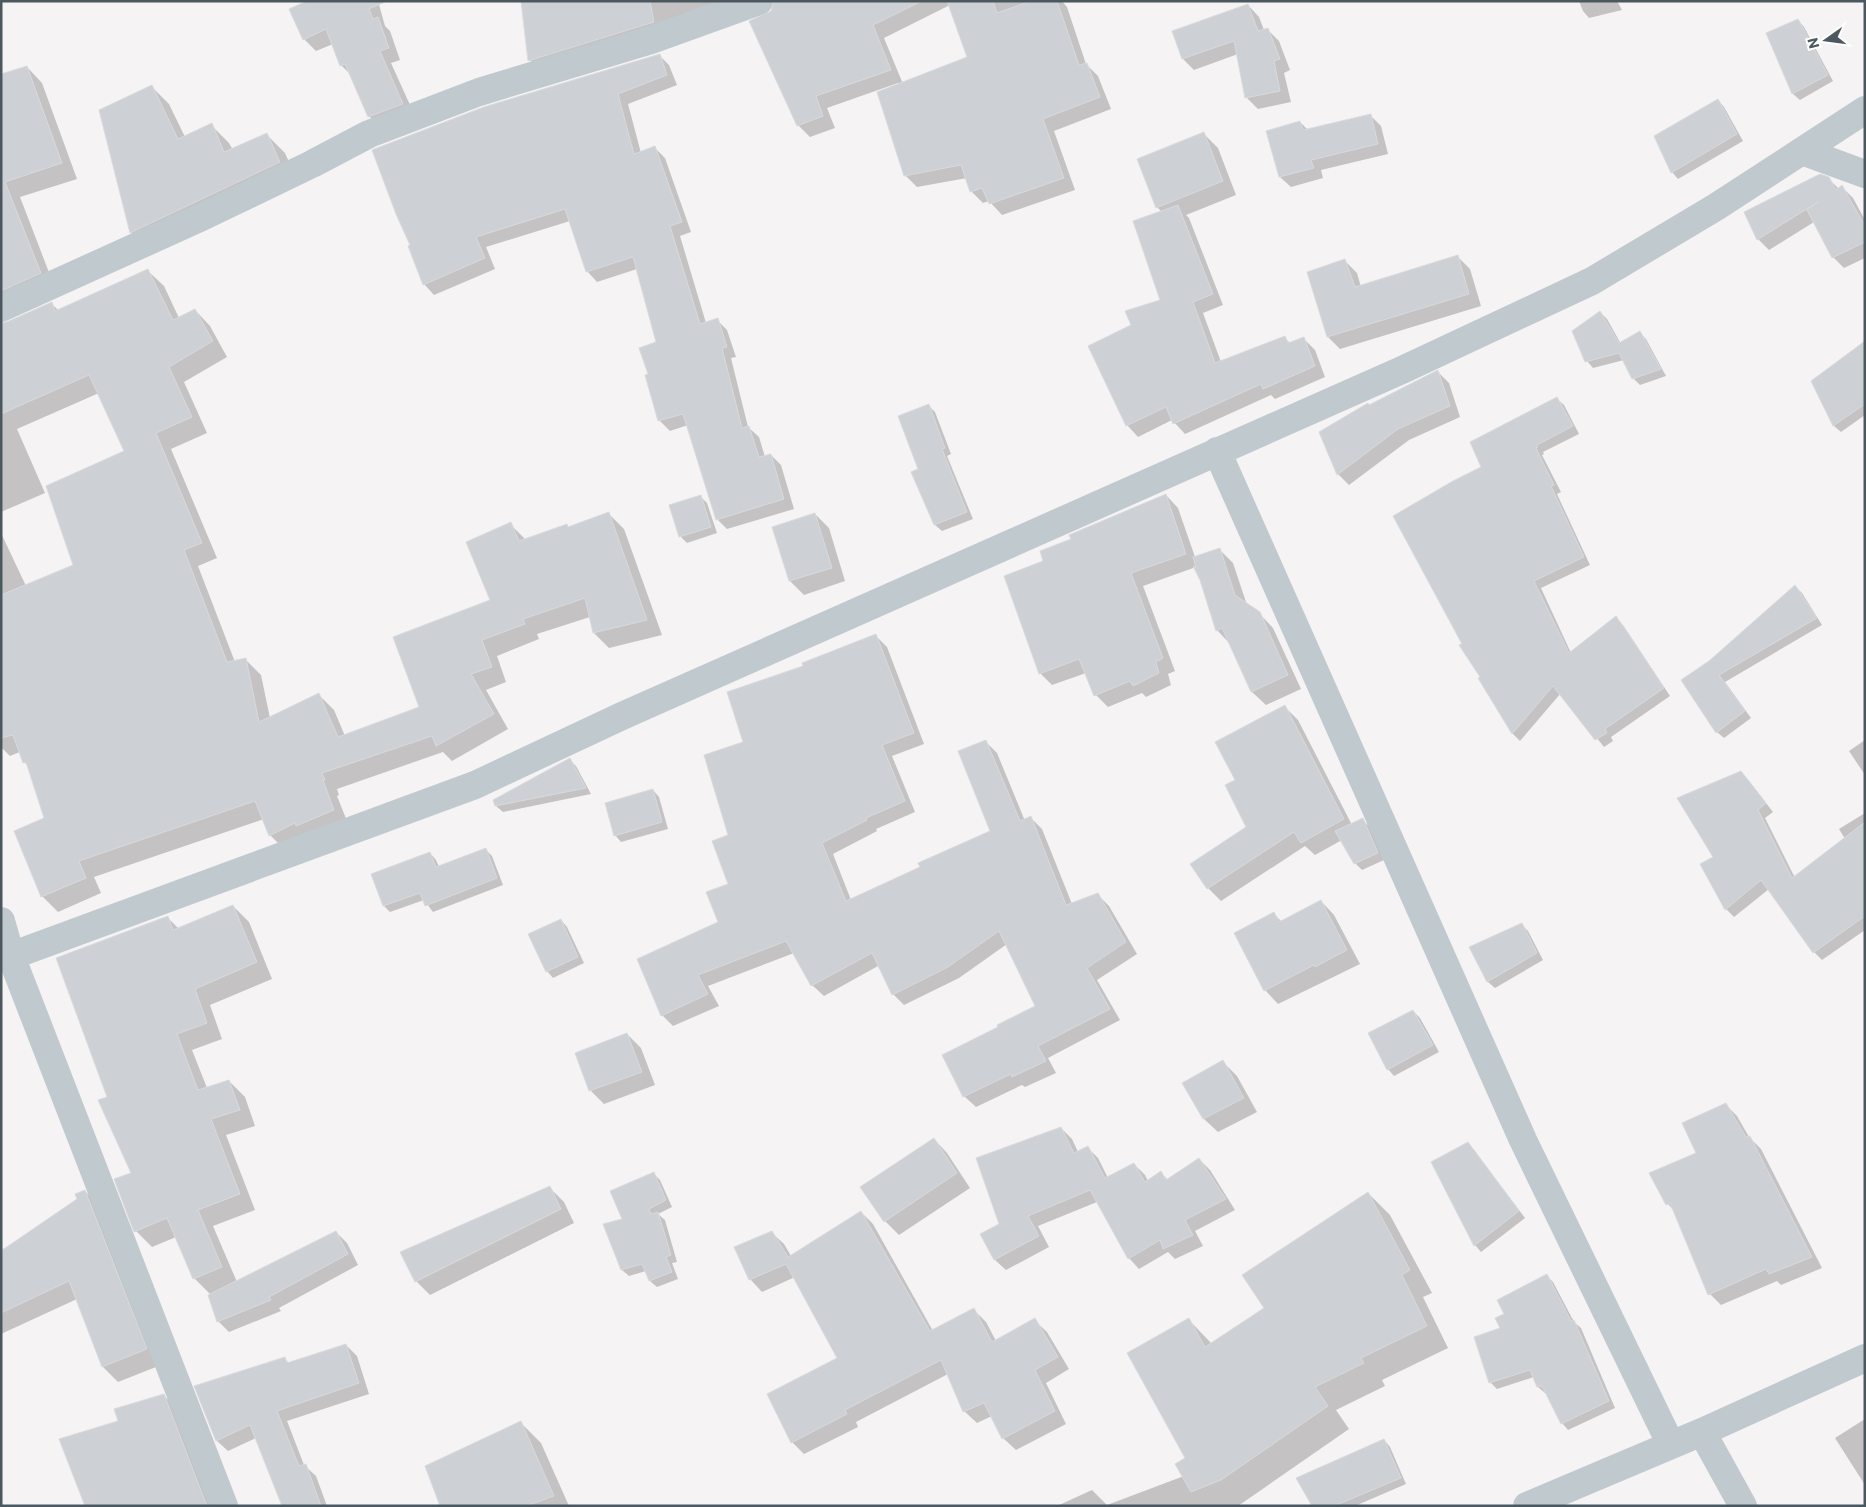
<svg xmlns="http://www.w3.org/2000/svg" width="1866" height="1507" viewBox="0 0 1866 1507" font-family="Commissioner,sans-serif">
<rect width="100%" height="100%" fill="#f5f3f3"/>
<path fill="#0003" fill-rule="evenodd" d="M378 1 385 26 390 31 400 60 391 63 415 116 382 129 370 117 351 75 341 65 333 44 316 51 304 39Z
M579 1H757L542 72 530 60Z
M775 1H1062L1067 7 1086 64 1098 76 1111 109 1054 131 1075 190 1002 215 989 201 983 203 971 191 967 178 917 187 905 175 898 83 827 108 835 128 810 137 798 125 772 11ZM950 5 969 58 903 84 884 38Z
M1579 1H1617L1622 10 1589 18 1583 11Z
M1248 5 1259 17 1264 30 1267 29 1279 41 1290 70 1284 73 1291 102 1258 109 1247 98 1238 54 1194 70 1183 59 1173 32Z
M1798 20 1804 27 1833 81 1800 100 1793 94 1767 34Z
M659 55 669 65 677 85 628 104 641 153 655 148 665 158 691 232 680 236 706 323 717 320 727 330 736 357 731 358 748 427 759 437 765 457 771 455 781 465 794 509 727 529 717 519 688 425 670 431 659 420 649 375 658 343 637 269 597 282 587 271 570 221 486 247 495 269 434 295 424 284 410 246Z
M27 67 42 83 77 179 20 197 55 288 1 321V75Z
M151 86 169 104 185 137 211 125 229 143 233 150 267 135 285 153 297 180 149 250 131 232Z
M1718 100 1724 107 1743 141 1678 179 1672 172Z
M1371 116 1381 126 1388 154 1321 170 1323 178 1291 187 1280 177 1267 132 1300 122 1308 130Z
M1204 134 1218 148 1236 195 1186 215 1189 218 1223 305 1203 313 1221 362 1285 338 1290 343 1304 339 1315 350 1325 377 1275 399 1271 395 1185 434 1172 420 1138 437 1127 425 1133 326 1162 301V212L1157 207Z
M1828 178 1839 189 1842 187 1853 198 1865 220V258L1844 268 1833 257 1814 222 1769 250 1758 239Z
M1458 257 1470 269 1481 306 1340 349 1328 337 1345 261 1357 273 1361 287Z
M148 271 164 286 179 318 195 310 210 326 227 357 184 382 207 433 171 449 217 558 198 566 235 662 246 660 261 675 270 718 319 695 334 710 345 736 420 707 492 601 510 524 526 540 567 525 569 528 609 514 624 529 662 635 609 648 594 633 590 617 537 634 539 639 497 656 506 682 486 690 508 729 452 761 443 752 337 789 339 795 337 796 349 826 286 851 270 835 264 819 94 877 101 893 58 912 42 896 46 819 30 768 24 762 20 752 10 756 1 747V533L26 586 75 566 125 451 99 393 17 429 45 493 1 512V324L52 304 59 311Z
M1600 312 1607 319 1621 344 1640 333 1646 339 1666 376 1640 385 1633 378 1624 360 1593 368 1587 361Z
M1865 342V415L1841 432 1834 426 1812 381Z
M1438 372 1449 383 1460 417 1409 440 1349 485 1338 474 1321 433 1369 406Z
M1556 398 1564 405 1579 434 1543 452 1544 454 1542 455 1561 492 1557 494 1590 565 1541 588 1571 653 1616 618 1623 625 1670 696 1611 737 1613 741 1604 747 1561 693 1520 741 1513 734 1480 679 1482 678 1463 644 1483 467Z
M929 406 935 412 951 454 947 456 973 519 942 531 935 525 913 473 919 469Z
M1166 495 1178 508 1195 557 1220 550 1233 563 1247 605 1259 613 1273 628 1301 689 1266 705 1252 692 1230 644 1217 630 1201 579 1196 567 1143 586 1175 671 1168 674 1171 685 1146 697 1142 693 1108 707 1096 695 1086 673 1052 685 1040 673 1045 561 1073 540Z
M701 497 707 503 717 533 687 543 680 536Z
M815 514 829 528 845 581 804 595 790 581 773 528Z
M1795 586 1802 593 1822 625 1725 682 1751 718 1724 738 1717 732 1710 662Z
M876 636 887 647 924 744 892 756 915 812 876 829 877 831 833 854 851 900 921 867 992 832 986 742 997 753 1025 821 1031 818 1042 829 1072 904 1098 895 1109 906 1137 954 1097 980 1120 1020 1048 1058 1056 1073 1025 1087 1022 1085 976 1107 964 1096 999 1028 1036 1006 1007 944 959 978 904 1005 893 994 878 966 824 996 812 985 794 953 708 986 719 1006 673 1026 662 1015 719 923 729 885V836L744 743 805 667Z
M1285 707 1298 720 1352 825 1363 820 1369 826 1384 860 1362 870 1355 863 1342 840 1315 855 1305 846 1221 901 1208 888 1248 827Z
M1865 740V775L1849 751Z
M569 759 576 766 591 794 503 812 496 806 494 801Z
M1749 781 1773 812 1765 818 1795 878 1845 839 1839 829 1865 813V930L1822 960 1814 952 1769 889 1734 917 1726 909 1702 864 1715 858Z
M653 790 659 797 668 829 621 842 615 835Z
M486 850 492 856 503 885 433 912 424 900 390 912 384 906 430 853 436 860 439 867Z
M1321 901 1334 915 1360 964 1278 1004 1265 990 1274 914 1282 922Z
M233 906 249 922 272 979 210 1005 222 1039 192 1050 207 1088 229 1081 245 1097 255 1126 226 1135 255 1210 213 1226 237 1282 336 1232 347 1243 358 1265 279 1308 281 1311 229 1332 218 1321 211 1295 195 1279 176 1237 152 1247 136 1231 132 1174 109 1097 168 918 179 929Z
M561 920 567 927 584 963 553 978 547 971Z
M1522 925 1528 931 1543 960 1495 988 1488 982 1471 947Z
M1413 1011 1420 1018 1439 1052 1394 1076 1388 1069Z
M627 1034 641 1048 655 1085 604 1104 590 1090Z
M1223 1062 1237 1076 1257 1112 1218 1132 1204 1119Z
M1726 1105 1737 1116 1749 1137 1761 1149 1822 1268 1781 1285 1777 1281 1721 1305 1710 1294 1675 1212 1668 1204 1651 1174 1698 1153Z
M1061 1128 1072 1139 1078 1152 1087 1147 1098 1158 1108 1178 1134 1164 1145 1175 1148 1181 1161 1173 1168 1180 1199 1159 1210 1170 1235 1210 1195 1231 1203 1246 1175 1259 1168 1252 1139 1269 1129 1258 1097 1202 1038 1226 1049 1247 1006 1270 995 1260 982 1235 1000 1225Z
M934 1139 947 1153 970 1188 899 1235 885 1221 862 1187Z
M1474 1150 1525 1218 1481 1252 1475 1245Z
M653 1173 660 1180 672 1207 658 1214 665 1220 677 1262 672 1263 678 1279 657 1287 650 1281 646 1271 629 1276 622 1270 624 1220Z
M550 1188 564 1202 574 1223 430 1295 416 1281Z
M85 1191 100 1206 161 1365 118 1382 103 1367 77 1299 1 1334V1246L4 1251 79 1199Z
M1368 1193 1390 1215 1432 1293 1423 1297 1448 1348 1382 1380 1385 1386 1336 1410 1349 1429 1238 1506H1057L1092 1490 1107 1505 1184 1476 1187 1459 1189 1320 1212 1344 1266 1308Z
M861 1212 873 1224 933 1331 973 1309 986 1322 996 1341 1034 1320 1047 1332 1069 1369 1046 1383 1066 1424 1016 1450 1003 1438 992 1416 977 1423 964 1411 948 1374 856 1422 858 1427 804 1454 792 1442 839 1358 795 1277 762 1292 750 1279 771 1232 784 1244 791 1256Z
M1547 1276 1553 1282 1574 1322 1581 1328 1615 1408 1568 1430 1562 1423 1546 1393H1545L1538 1387 1534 1377 1497 1389 1490 1382 1505 1314Z
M346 1345 357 1356 369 1394 287 1421 304 1465 316 1476 327 1506H283L256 1438 228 1451 217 1441 284 1358 290 1364Z
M163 1395 177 1408 214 1506H86L120 1422Z
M1865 1419V1485L1835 1438Z
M521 1423 541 1443 569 1506H442Z
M1384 1440 1390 1447 1406 1484 1355 1506H1312Z"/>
<path fill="#cdd1d5" stroke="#d8dadd" d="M307 1H387L369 9 373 19 378 17 389 48 380 51 403 104 368 117 345 64 340 66 326 29 303 40 289 9Z
M521 1H650L654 22 528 61Z
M774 1H922L873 25 891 70 816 96 823 116 797 126 749 21 771 11Z
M947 1H993L997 13 1031 1H1057L1079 65 1087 63 1100 97 1043 119 1064 178 989 204 982 188 970 192 961 165 904 176 877 92 967 57Z
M1248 4 1258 31 1268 28 1280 59 1274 61 1280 91 1245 98 1234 41 1182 59 1172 31Z
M1798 19 1828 75 1792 94 1766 33Z
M660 54 667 75 618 94 634 154 655 146 682 222 670 226 700 324 718 318 727 347 722 348 742 428 749 426 759 457 771 454 784 499 716 520 683 414 658 421 645 375 648 374 639 348 656 342 633 257 586 272 565 209 476 237 485 258 423 285 408 246 410 245 396 214 372 150 484 107Z
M27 66 62 163 5 182 41 273 1 291V74Z
M152 85 178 139 212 123 224 152 267 133 280 162 130 233 99 110Z
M1718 99 1737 134 1671 173 1654 136Z
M1371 114 1378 144 1311 160 1314 168 1279 177 1266 131 1300 121 1303 130Z
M1204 132 1223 181 1156 208 1137 159Z
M1820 174 1829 177 1836 190 1842 185 1865 226V242L1832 258 1807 210 1818 202 1757 240 1744 212Z
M1178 205 1213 294 1193 302 1215 363 1285 336 1288 343 1304 337 1315 366 1263 389 1261 384 1173 424 1166 407 1126 426 1088 346 1131 325 1125 311 1160 300 1133 221Z
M1458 255 1469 294 1327 337 1307 272 1345 259 1355 287Z
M148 269 173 320 195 309 213 341 169 367 192 417 156 433 202 543 184 550 227 662 246 658 259 722 319 693 338 737 419 707 393 637 490 600 466 542 511 522 519 541 567 524 568 527 609 512 647 620 593 633 585 598 523 619 525 624 482 640 492 667 471 674 494 714 436 746 432 736 322 773 325 780H323L334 810 296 826 295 823 269 836 255 801 79 861 86 878 41 897 14 831 44 818 26 762 23 763 13 735 1 738V595L73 565 46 486 124 451 89 375 1 414V323L7 322 52 302 55 311Z
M1600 311 1619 343 1640 331 1661 369 1632 379 1619 353 1585 362 1572 331Z
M1865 341V404L1833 426 1811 381Z
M1438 370 1450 406 1398 429 1337 475 1319 432 1368 403 1369 405Z
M1557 397 1573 426 1537 445 1538 447 1536 448 1554 485 1551 486 1584 557 1534 581 1569 653 1616 616 1664 688 1605 729 1607 733 1595 740 1553 686 1512 734 1478 678 1480 677 1459 645 1462 644 1393 516 1453 481 1481 467 1470 442Z
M929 404 945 448 942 449 967 512 934 525 911 472 918 469 898 416Z
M1166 494 1186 554 1131 573 1163 658 1156 662 1159 673 1133 686 1130 681 1094 696 1079 659 1039 674 1004 576 1043 561 1040 551 1071 539 1069 535Z
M701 495 711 527 679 537 669 505Z
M815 513 832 568 789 581 772 527Z
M1220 548 1235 595 1260 612 1288 675 1251 692 1222 628 1216 631 1200 580 1193 566 1196 568 1193 557Z
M1795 585 1817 618 1719 675 1745 711 1716 733 1681 680 1709 661Z
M876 634 914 733 882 745 905 801 866 818 867 820 822 843 846 901 920 867 918 863 990 831 958 751 986 740 1020 821 1031 816 1066 905 1098 893 1126 942 1087 968 1110 1009 1038 1046 1046 1061 1012 1077 1011 1074 963 1097 942 1055 998 1027 997 1025 1035 1006 999 931 948 967 892 995 872 953 811 986 786 941 698 975 708 994 661 1016 637 959 718 922 706 892 728 884 712 841 728 835 704 755 743 742 727 692 803 666 802 663Z
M1285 705 1344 819 1301 843 1294 832 1207 889 1190 864 1246 827 1225 785 1235 780 1215 742Z
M570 758 586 788 495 806 493 800Z
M1741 771 1766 803 1758 810 1792 878 1865 822V916L1813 953 1761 880 1725 910 1700 864 1713 857 1677 798Z
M653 789 662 822 614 836 605 803Z
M1363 818 1378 853 1354 864 1335 831Z
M486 848 497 878 425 906 420 893 383 906 371 874 430 852 436 867Z
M1321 900 1347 950 1315 967 1314 965 1264 991 1234 933 1274 912 1279 922Z
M233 905 257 962 195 989 207 1023 177 1034 198 1090 229 1080 240 1110 211 1119 240 1194 198 1210 222 1267 193 1279 167 1218 134 1232 114 1179 131 1173 98 1100 107 1097 56 958 168 916 173 930Z
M561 919 578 957 546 972 528 934Z
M1522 923 1537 953 1487 982 1469 947Z
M1413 1010 1433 1045 1387 1070 1368 1033Z
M627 1033 642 1072 589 1091 575 1053Z
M1223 1060 1244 1098 1203 1119 1182 1083Z
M1726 1103 1746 1137 1750 1136 1812 1257 1769 1274 1766 1269 1708 1295 1670 1203 1666 1205 1649 1173 1696 1153 1682 1123Z
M1061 1127 1074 1153 1088 1146 1105 1178 1134 1163 1145 1182 1161 1171 1166 1180 1199 1158 1226 1199 1185 1220 1193 1235 1163 1249 1160 1240 1128 1259 1090 1190 1028 1216 1039 1236 994 1260 980 1234 999 1224 976 1158Z
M934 1138 957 1173 884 1222 860 1187Z
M1468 1142 1519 1211 1474 1246 1431 1162Z
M654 1172 666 1200 649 1209 651 1214 658 1212 671 1255 666 1257 672 1272 649 1281 642 1264 621 1270 603 1224 622 1219 610 1191Z
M550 1186 561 1209 415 1282 400 1252Z
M85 1190 147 1349 102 1367 69 1281 1 1313V1251L77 1199 75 1194Z
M1368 1192 1410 1270 1402 1275 1427 1326 1361 1358 1364 1363 1315 1387 1328 1406 1221 1480 1191 1492 1175 1464 1185 1458 1127 1353 1189 1318 1205 1347 1264 1308 1242 1275Z
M861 1211 930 1331 974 1308 992 1342 1035 1318 1058 1357 1035 1370 1055 1411 1002 1439 984 1403 963 1412 941 1360 845 1410 847 1414 791 1443 767 1394 837 1358 786 1264 749 1280 734 1247 772 1231 788 1257Z
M336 1231 348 1254 269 1297 271 1300 217 1322 208 1295Z
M1547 1274 1571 1321 1574 1320 1609 1401 1561 1424 1542 1386 1537 1387 1530 1370 1489 1383 1474 1337 1500 1328 1495 1318 1504 1314 1497 1300Z
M346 1344 359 1383 277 1411 299 1466 306 1464 321 1506H282L250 1425 216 1441 194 1386 285 1357 287 1363Z
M164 1394 207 1506H85L59 1439 118 1421 114 1409Z
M521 1421 554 1496 526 1506H440L425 1466Z
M1384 1439 1401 1478 1334 1506H1312L1296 1478Z"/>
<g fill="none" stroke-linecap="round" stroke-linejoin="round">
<path stroke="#c0c9ce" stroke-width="28" d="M1802 151 1865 174
M1 308 204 216 312 164 369 134 479 92 651 40 759 1
M1217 451 1523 1140 1671 1445
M1 921 11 956 224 1506
M11 956 475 785 622 716 1402 370 1592 281 1716 207 1865 110
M1702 1432 1743 1506
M1527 1506 1702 1432 1865 1358"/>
</g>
<rect width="1866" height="1507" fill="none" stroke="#4c585f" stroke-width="5"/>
<g transform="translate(1826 40) rotate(256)" stroke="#ffffff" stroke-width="4" paint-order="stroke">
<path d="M0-4L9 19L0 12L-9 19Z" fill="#4c585f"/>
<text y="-8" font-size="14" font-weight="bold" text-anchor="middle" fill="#4c585f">N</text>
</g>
</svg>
